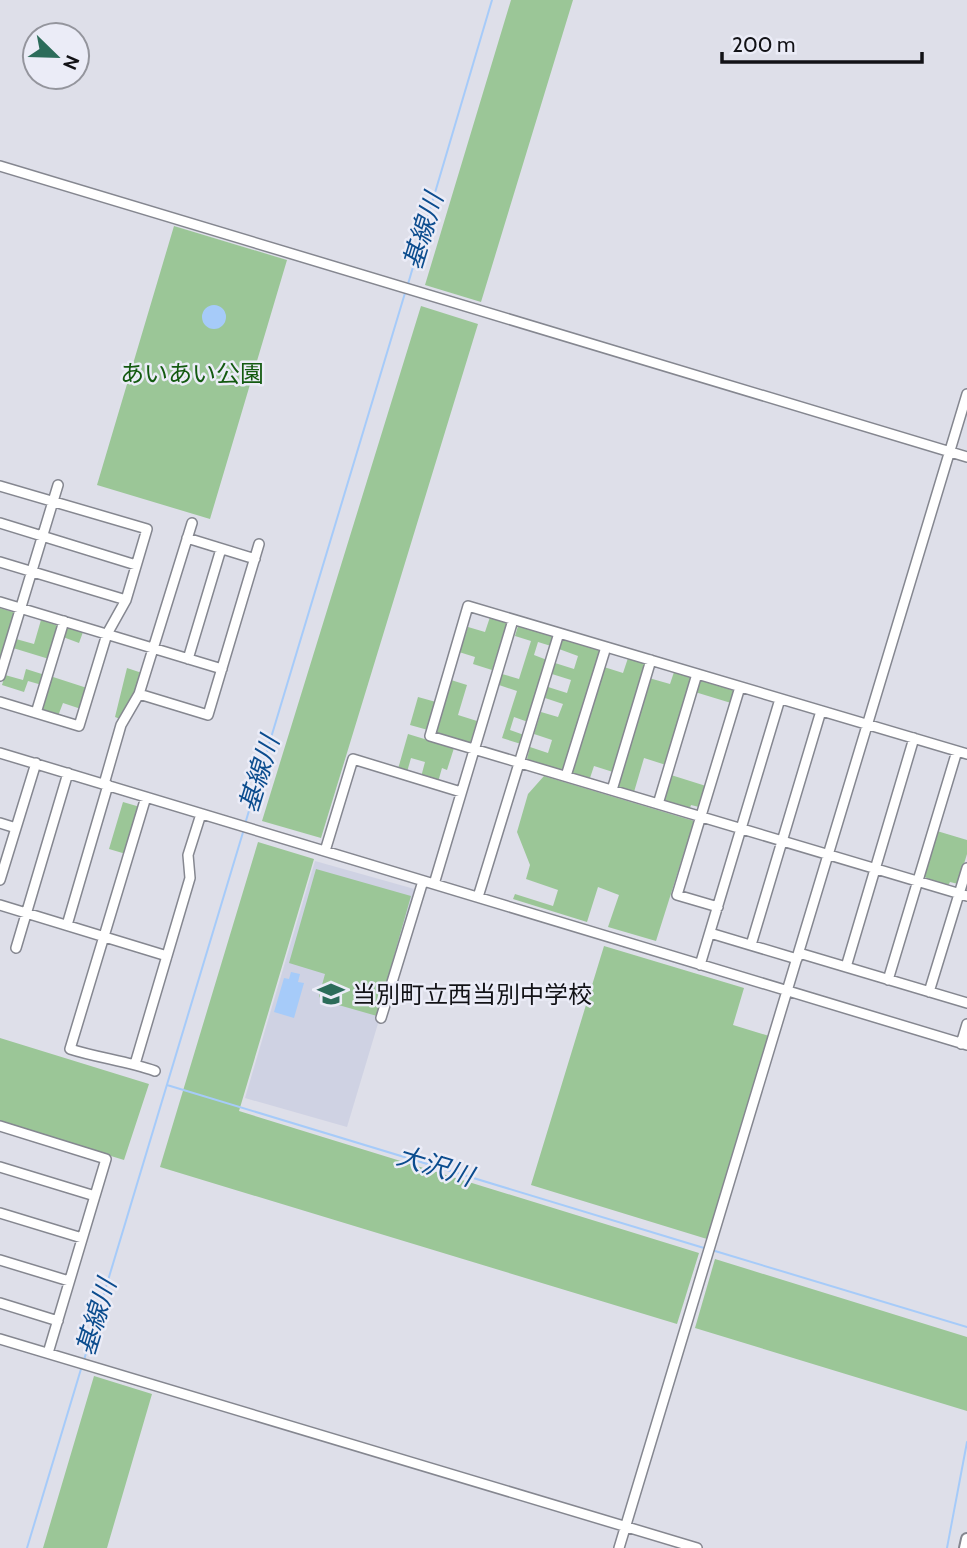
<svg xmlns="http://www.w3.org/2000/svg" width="967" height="1548" viewBox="0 0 967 1548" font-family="Cabin,'Noto Sans JP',sans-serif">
<rect width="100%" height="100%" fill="#dedfe9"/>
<path fill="#cfd2e3" d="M315 861 418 890 347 1127 245 1098Z"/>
<path fill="#9bc697" d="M511 0H573L481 302 425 285Z
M174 226 287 260 210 519 97 485Z
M421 306 478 324 321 838 262 821Z
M0 608 16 613 2 657 0 656Z
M490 617 507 622 492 670 473 664 475 657 459 652 468 627 485 632Z
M41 620 59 626 49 659 13 648 16 639 34 644Z
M518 626 554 637 551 646 538 642 534 655 547 660 528 722 514 717 510 730 524 735 521 744 502 738 517 691 499 685 502 674 519 679 531 641 515 636Z
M69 627 83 632 79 643 63 637 65 630Z
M563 638 601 650 563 771 527 759 530 747 548 753 552 740 534 734 541 712 558 717 563 704 545 698 548 687 567 693 571 680 552 674 555 663 574 669 578 656 559 649Z
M628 658 646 664 613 772 594 766 590 778 571 773 604 667 623 673Z
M127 668 142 673 136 693 120 719 115 717Z
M26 669 45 675 42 685 28 681 24 692 2 685 5 675 23 680Z
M674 672 692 677 666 765 644 758 634 792 617 787 649 678 670 684Z
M50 676 87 688 81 709 63 703 58 716 39 710Z
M451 680 467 685 458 715 477 721 470 744 435 734Z
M699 680 735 691 731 703 695 692Z
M418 697 436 702 428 730 410 725Z
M408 734 454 748 447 770 442 768 438 782 421 777 425 762 411 758 407 772 398 769Z
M671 775 706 786 699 807 691 805 690 808 665 801 664 798Z
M544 776 694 821 656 941 608 927 619 895 598 887 587 922 513 899 515 894 553 906 558 890 526 879 530 865 517 832 528 794Z
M123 802 140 807 126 854 109 849Z
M937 831 967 840V854L958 884 950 882 948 886 924 877Z
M258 842 314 859 239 1111 699 1253 677 1324 160 1167Z
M316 869 411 896 377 1016 321 1000 319 996 325 974 289 963Z
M604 946 744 988 733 1025 769 1036 707 1239 531 1185Z
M0 1038 149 1084 124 1160 0 1122Z
M715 1259 967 1337V1411L695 1328Z
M94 1376 152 1394 107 1548H43Z"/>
<path fill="#a6cbf9" d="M202 317a12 12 0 1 1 24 0a12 12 0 1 1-24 0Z
M291 972 300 974 298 982 304 983 294 1018 274 1012 284 978 289 979Z"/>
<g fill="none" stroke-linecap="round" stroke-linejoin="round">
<path stroke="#a6cbf9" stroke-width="2" d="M408 284 492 0
M245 824 405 293
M167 1085 704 1248
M715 1251 967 1327
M84 1360 244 829
M27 1548 81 1369
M947 1548 967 1442"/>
<defs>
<path id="minor" d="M0 166 967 457
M0 486 147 529 126 600 107 634 79 726 0 702
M0 523 136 565
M187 538 255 559
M0 562 126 600
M0 602 222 669
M188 659 221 549
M0 676 58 485
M139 694 208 715 259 544
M36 713 64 621
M0 753 967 1045
M967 754 468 606 430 736 967 896
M566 776 606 647
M104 784 121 725 139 694 192 523
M612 790 651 660
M146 797 70 1049C98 1058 127 1061 155 1071
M658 804 697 674
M0 823 16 828
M325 851 353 759 461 792
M0 880 36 763
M434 884 513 620
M478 897 559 633
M0 905 167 956
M718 907 677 895 740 687
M67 925 108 785
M710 933 797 959
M751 945 821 711
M16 948 68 773
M799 953 967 1003
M700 965 780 699
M846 967 914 738
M888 980 957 751
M929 992 967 868
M381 1018 423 881
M961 1044 967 1024
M135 1064 190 878 188 855 201 814
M0 1126 106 1159 48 1353
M0 1167 95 1196
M0 1213 82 1238
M0 1260 69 1281
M0 1303 58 1321
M0 1339 697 1548
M619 1548 967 394"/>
<path id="major" d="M965 1548 967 1539"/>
</defs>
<use href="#minor" stroke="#858790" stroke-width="12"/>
<use href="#major" stroke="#858790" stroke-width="14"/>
<use href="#minor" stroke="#fff" stroke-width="9"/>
<use href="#major" stroke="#fff" stroke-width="10"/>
</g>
<defs>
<symbol id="school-bare" viewBox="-9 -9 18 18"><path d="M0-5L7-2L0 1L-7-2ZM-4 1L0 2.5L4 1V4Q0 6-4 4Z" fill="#2c6c5a" stroke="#ebecf7" stroke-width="2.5" paint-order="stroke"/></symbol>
</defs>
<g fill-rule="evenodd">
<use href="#school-bare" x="312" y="975" width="38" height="38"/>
</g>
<g text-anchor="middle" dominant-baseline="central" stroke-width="5" stroke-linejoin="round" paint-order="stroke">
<g font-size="24" fill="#135a10" stroke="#ebecf7">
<text x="192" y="373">あいあい公園</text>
</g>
<g font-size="24" fill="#121216" stroke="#ebecf7" text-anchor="start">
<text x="352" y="994">当別町立西当別中学校</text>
</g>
<g font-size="26" font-style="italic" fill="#0b4c8e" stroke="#ebecf7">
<text transform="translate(423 231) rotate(-73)">基線川</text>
<text transform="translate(259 774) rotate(-73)">基線川</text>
<text transform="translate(435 1166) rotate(17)">大沢川</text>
<text transform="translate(96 1317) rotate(-73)">基線川</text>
</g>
</g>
<g transform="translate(56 56) rotate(113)"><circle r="33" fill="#ebecf7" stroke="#94959d" stroke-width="2"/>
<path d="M0-5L12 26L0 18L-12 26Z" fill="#2c6c5a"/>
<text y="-10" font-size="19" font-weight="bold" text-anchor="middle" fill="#121216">N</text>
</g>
<path d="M722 52v10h200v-10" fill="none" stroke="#121216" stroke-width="3.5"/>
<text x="732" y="52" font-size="21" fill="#121216" stroke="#ebecf7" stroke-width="5" paint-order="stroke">200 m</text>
</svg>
